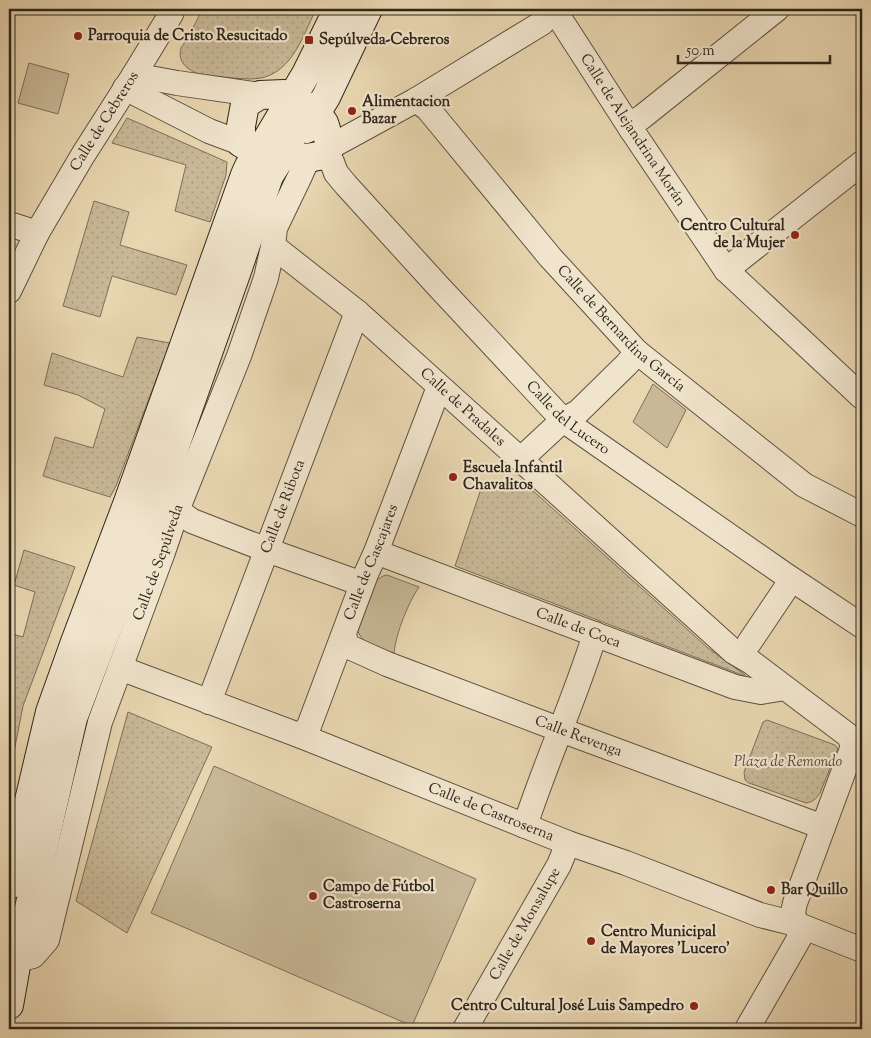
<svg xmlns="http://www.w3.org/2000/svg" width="871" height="1038" viewBox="0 0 871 1038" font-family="'Sorts Mill Goudy',serif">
<defs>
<pattern id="park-dots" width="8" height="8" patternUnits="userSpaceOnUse" patternTransform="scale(1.25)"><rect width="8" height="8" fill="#c8b897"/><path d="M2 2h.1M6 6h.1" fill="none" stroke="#ac9e82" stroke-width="1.8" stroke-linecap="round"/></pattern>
</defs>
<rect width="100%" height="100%" fill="#e8d6b0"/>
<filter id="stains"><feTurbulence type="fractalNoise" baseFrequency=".004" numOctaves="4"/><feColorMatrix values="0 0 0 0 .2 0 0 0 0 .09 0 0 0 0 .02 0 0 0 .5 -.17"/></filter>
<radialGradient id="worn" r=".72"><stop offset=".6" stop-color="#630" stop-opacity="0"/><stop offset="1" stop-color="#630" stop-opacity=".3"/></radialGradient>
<path fill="url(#park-dots)" stroke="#7b6f5a" d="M202 9H316C302 38 290 79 251 79 234 79 217 76 200 74 188 71 177 62 181 48 183 45 186 41 187 38 193 28 198 19 202 9Z
M127 118 141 124 227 162 226 175 210 222 175 211 186 165 112 143Z
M94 201 129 212 120 245 187 265 176 295 112 276 100 317 63 306Z
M137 337 170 343 116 486 110 497 43 476 55 437 93 448 105 409 78 395 44 385 52 353 123 377Z
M521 480 708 648 745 675V676L455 566 481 489 499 488Z
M24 550 75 567 23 706 9 777V633L23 637 35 592 14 585Z
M128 712 212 747 127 933 76 901Z
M767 720 835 745 838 749 820 793C816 799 813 802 806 803L749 783 745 780 744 772 763 722Z"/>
<path fill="#c8b897" stroke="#7b6f5a" d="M29 63 69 74 58 114 18 103Z
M653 384 686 410 667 448 633 422Z
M387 575 419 587C408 603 396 633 394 653 381 648 362 645 358 631L377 580 383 576Z
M214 766 476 879 412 1026 151 913Z"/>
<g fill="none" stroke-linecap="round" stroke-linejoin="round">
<defs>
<g id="street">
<path id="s1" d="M553 9 564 25 631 129 726 270 862 397"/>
<path d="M134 75 177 83 260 95"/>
<path d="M125 88 209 131 241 143"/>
<path id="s2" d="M416 100 428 109 550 257 637 352 804 485 862 515"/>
<path d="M631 129 634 122 642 117 777 9"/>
<path d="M330 147 416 100 542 23 551 9"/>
<path id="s3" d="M323 155 332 162 336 173 346 185 438 286 563 420 784 574 862 626"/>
<path d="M9 224 37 233"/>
<path id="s4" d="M273 246 357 312 734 652 751 662 849 736 853 746 795 903 793 913 800 937 747 1029"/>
<path d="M726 270 862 163"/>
<path id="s5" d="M9 291 37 233 83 155 134 75 171 14 173 9"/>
<path d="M521 459 563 420 578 412 627 364 637 352"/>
<path d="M178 508 181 513 192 521 267 550 354 581 360 589"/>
<path id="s6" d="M376 552 735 687 761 692 785 688"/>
<path id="s7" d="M344 635 347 646 387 664 561 730 823 827"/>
<path d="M749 643 786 588"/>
<path id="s8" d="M120 668 301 736 568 843 626 863 760 915 796 924 862 950"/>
<path id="s9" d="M209 702 357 312"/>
<path id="s10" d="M301 736 309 726 366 574 376 552 439 387"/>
<path d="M525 826C546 761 575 699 595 634"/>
<path id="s11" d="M17 960 33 956 47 940 100 722 163 552 178 508 239 356 266 278 273 246 275 228 300 176 308 158"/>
<path id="s12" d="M465 1029 559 865 568 843"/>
</g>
<path id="secondary" d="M284 94C296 99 318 112 324 123 327 130 328 139 330 147L323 155 308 158 259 153 241 143V126L245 104 260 95Z
M306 129 326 97 368 9
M9 885 50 712 75 642 128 502 245 175 249 166 259 153 306 74 338 9
M9 1005 17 960 73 718 152 511 238 268 269 176 283 154 306 107"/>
</defs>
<use href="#street" stroke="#5c5241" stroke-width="26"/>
<use href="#secondary" stroke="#2e261c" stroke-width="30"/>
<use href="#street" stroke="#f0e4cc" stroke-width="24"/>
<use href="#secondary" stroke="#f0e4cc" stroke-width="28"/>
</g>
<g fill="#8f2418" stroke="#f0e4cc" stroke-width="2">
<circle cx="78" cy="36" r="5"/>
<rect x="304" y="35" width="10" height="10" rx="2.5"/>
<circle cx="352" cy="111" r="5"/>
<circle cx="795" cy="235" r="5"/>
<circle cx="453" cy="477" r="5"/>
<circle cx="771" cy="890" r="5"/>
<circle cx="313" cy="896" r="5"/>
<circle cx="591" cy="941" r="5"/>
<circle cx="694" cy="1006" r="5"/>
</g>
<g text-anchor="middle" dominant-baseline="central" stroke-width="4.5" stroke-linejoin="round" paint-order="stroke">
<g font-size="15" font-weight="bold" fill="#2e261c" stroke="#f0e4cc" text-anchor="start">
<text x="88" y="36">Parroquia de Cristo Resucitado</text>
<text x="319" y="40">Sepúlveda-Cebreros</text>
<text x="362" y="102">Alimentacion<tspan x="362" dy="17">Bazar</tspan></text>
<text x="785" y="226" text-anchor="end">Centro Cultural<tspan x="785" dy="17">de la Mujer</tspan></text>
<text x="463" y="468">Escuela Infantil<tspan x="463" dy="17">Chavalitos</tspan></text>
<text x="323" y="887">Campo de Fútbol<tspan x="323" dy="17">Castroserna</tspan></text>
<text x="781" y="890">Bar Quillo</text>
<text x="601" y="932">Centro Municipal<tspan x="601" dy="17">de Mayores 'Lucero'</tspan></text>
<text x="684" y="1006" text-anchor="end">Centro Cultural José Luis Sampedro</text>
</g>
<g font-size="15" fill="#2e261c" stroke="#f0e4cc">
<text stroke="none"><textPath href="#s5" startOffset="195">Calle de Cebreros</textPath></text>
<text stroke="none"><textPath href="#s1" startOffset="145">Calle de Alejandrina Morán</textPath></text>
<text stroke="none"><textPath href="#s2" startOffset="308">Calle de Bernardina García</textPath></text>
<text stroke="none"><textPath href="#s4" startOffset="249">Calle de Pradales</textPath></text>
<text stroke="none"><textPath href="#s3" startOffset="361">Calle del Lucero</textPath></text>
<text stroke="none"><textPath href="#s9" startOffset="209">Calle de Ribota</textPath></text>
<text stroke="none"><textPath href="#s11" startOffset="432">Calle de Sepúlveda</textPath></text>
<text stroke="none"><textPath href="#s10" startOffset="188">Calle de Cascajares</textPath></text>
<text stroke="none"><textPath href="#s6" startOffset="216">Calle de Coca</textPath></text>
<text stroke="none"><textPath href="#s7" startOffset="260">Calle Revenga</textPath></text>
<text stroke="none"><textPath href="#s8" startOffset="398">Calle de Castroserna</textPath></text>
<text stroke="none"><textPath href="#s12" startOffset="121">Calle de Monsalupe</textPath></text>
</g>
<g font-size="15" font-style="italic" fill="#544a3b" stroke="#f0e4cc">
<text x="788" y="762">Plaza de Remondo</text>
</g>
</g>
<rect width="871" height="1038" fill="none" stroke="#e8d6b0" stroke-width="30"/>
<rect x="10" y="10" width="851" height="1018" fill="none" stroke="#2e261c" stroke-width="2.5"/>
<rect x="15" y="15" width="841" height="1008" fill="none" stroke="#2e261c"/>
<path d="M678 55v8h152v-8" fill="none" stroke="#2e261c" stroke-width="2.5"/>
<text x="686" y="55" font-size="15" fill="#2e261c" stroke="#f0e4cc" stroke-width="4" paint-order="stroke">50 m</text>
<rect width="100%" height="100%" filter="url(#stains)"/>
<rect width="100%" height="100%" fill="url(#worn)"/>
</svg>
